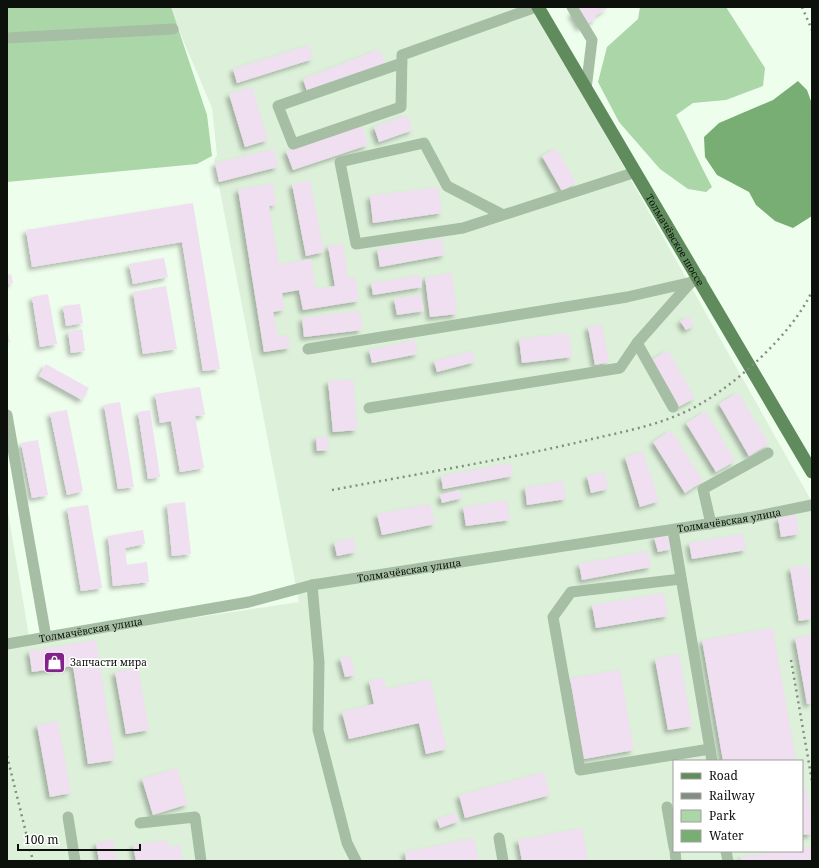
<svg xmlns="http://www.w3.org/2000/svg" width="819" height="868" viewBox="0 0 819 868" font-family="'Noto Serif',serif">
<defs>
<filter id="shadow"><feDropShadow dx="-3.5" dy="3.5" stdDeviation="2" flood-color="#0004"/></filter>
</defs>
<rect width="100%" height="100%" fill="#eefeec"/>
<path fill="#ddf1da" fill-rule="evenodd" d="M169 7H534L812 502V861H7V506L30 642 299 602 214 160 217 155 212 108ZM674 761H802V851H674Z"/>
<path fill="#abd6a8" d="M7 7H171L207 115 212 156 197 164 7 182Z
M640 7H726L765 68 763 86 726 100 693 103 676 115C689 139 699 163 712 187L706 192 688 189 660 169 619 122 598 82 607 47 638 19Z"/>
<path fill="#78ae74" d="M798 81 807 90 812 104V216L793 228 775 221 756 205 749 192 717 175 705 157 704 137 719 123 773 100Z"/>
<path fill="#efdff0" filter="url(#shadow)" d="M582 7H609L595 16 596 19 580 28 571 13Z
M309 45 313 59 237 83 233 69Z
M380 49 385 64 308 94 303 79Z
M252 87 268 140 245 147 229 94Z
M407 115 413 130 379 142 374 127Z
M362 126 368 145 293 170 286 151Z
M556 148 576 183 562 191 542 156Z
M274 149 278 167 219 182 215 163Z
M310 181 324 252 306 256 292 184Z
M273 184 276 205 269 206 279 264 311 259 316 289 335 286 328 246 343 244 348 278 355 277 359 301 303 310 299 290 282 293 284 310 273 312 278 337 288 335 290 348 264 352 238 189Z
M438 187 442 213 373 223 370 196Z
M193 203 220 369 203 371 182 242 32 267 26 230Z
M442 238 445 255 380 267 377 249Z
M164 258 168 277 133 284 129 264Z
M452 273 457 314 430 317 425 277Z
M11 274 13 283 7 284V275Z
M421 275 422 287 373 295 371 283Z
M166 286 177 349 143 354 133 292Z
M48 294 57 344 40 347 32 297Z
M421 294 424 311 397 315 394 299Z
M80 304 83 323 66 326 63 306Z
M360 311 362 330 304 337 302 318Z
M689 316 694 325 686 330 680 321Z
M602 324 609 362 595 365 588 327Z
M7 328 10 342H7Z
M82 329 85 351 71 353 68 331Z
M569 333 572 357 522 363 519 339Z
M415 340 418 354 372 363 369 350Z
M668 350 695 398 678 407 652 360Z
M472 351 475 362 437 372 434 361Z
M46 364 89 388 82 400 39 376Z
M353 379 357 430 333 432 328 381Z
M200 387 205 415 195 416 204 468 180 472 171 421 160 423 155 394Z
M738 392 769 444 749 456 719 404Z
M120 402 134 487 118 489 104 405Z
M67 410 83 491 67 495 50 413Z
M150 410 160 477 148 479 138 412Z
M706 411 735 461 716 472 686 423Z
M671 430 703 481 685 493 653 442Z
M316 437H328L329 450 317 451Z
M38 440 48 495 32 498 21 443Z
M643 451 659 501 640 507 625 457Z
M511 463 513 476 443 489 441 476Z
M605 472 608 489 591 493 587 476Z
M563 481 566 499 527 505 525 487Z
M460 490 462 498 442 503 440 495Z
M507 500 510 520 466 526 463 507Z
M185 502 191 554 172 556 167 504Z
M430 504 435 524 382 535 377 514Z
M88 505 102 588 81 591 67 508Z
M796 515 799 534 781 537 778 518Z
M143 530 145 544 125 548 127 565 147 562 149 582 113 586 108 536Z
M668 533 672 549 658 552 654 537Z
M743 534 746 550 692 559 689 543Z
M353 538 356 552 337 556 334 542Z
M648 551 651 567 582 580 579 564Z
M808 565 812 589V619L799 621 790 568Z
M664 593 668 616 596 628 592 605Z
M773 628 796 761H723L702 640Z
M812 635V703L807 704 795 638Z
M96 640 115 760 88 764 73 666 32 672 29 651Z
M679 654 692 726 668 730 655 659Z
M350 656 355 675 345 677 340 658Z
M138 668 149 730 126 734 115 672Z
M620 670 634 750 584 759 570 678Z
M384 678 386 689 430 679 447 749 426 754 419 723 349 739 342 712 374 704 369 681Z
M58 721 71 793 50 797 37 725Z
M177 768 188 804 153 815 142 779Z
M544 772 550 795 465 818 459 795Z
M806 788 812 821V834L802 835V789Z
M456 813 459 821 440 828 437 819Z
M582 828 588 861H522L518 840Z
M474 838 479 861H406L405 852Z
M113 840 117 861H99L96 843Z
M167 840 168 847 180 845 183 861H136L133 845Z
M812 847V861H741L740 857 784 851H802V848Z"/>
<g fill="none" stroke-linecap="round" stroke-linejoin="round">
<g stroke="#a6bea4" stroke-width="11">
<path d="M572 7 592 40 586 89"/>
<path d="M7 38 173 29"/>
<path d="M402 63 278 106 293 144 401 107 402 55 536 7"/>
<path d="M503 215 447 186 424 143 340 162 356 244 463 228 636 172"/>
<path d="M637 343 673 407"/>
<path d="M308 349 627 297 701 280"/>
<path d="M369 408 620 368 637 343 691 282"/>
<path d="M7 415 46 637"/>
<path d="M711 524 703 489 768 453"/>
<path d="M673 530 712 761"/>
<path d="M681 579 571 592 553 617 580 770 710 749"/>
<path d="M312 585 319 662 318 730 347 843 356 861"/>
<path id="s1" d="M7 644 249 602 312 585 753 517 812 505"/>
<path d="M667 807 674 847"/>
<path d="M68 817 75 861"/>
<path d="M140 823 195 817 201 861"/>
<path d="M499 838 503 861"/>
<path d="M675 851 676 861"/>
<path d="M726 851 728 861"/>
</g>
<path stroke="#608c5d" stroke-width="13" id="s2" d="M538 7 812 472"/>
<path stroke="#838e82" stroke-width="2.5" stroke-dasharray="2 4" stroke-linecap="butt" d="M802 7 812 30
M332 490C417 474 504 460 588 440 621 432 656 426 687 411 730 391 793 334 812 291
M791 660 812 781
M7 756 33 861"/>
</g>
<defs>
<symbol id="shop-square" viewBox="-11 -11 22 22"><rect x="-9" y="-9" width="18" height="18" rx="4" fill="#84228c" stroke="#fff"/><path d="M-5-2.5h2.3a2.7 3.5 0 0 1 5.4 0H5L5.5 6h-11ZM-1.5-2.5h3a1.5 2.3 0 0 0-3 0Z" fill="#fff"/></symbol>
</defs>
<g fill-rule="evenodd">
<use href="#shop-square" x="42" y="650" width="25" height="25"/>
</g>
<g text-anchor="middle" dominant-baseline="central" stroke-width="3" stroke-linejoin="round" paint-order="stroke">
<g font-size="10" fill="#0c110b" stroke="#fff">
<text stroke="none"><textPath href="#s2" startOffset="270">Толмачёвское шоссе</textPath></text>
<text stroke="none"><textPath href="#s1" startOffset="733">Толмачёвская улица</textPath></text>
<text stroke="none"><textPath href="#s1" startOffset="409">Толмачёвская улица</textPath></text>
<text stroke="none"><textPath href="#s1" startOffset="85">Толмачёвская улица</textPath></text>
</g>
<g font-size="10" fill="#0c110b" stroke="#fff" text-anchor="start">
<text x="70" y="662">Запчасти мира</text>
</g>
</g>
<rect width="819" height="868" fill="none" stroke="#0c110b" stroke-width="16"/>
<rect x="673" y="760" width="130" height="92" fill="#ffffff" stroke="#9ea09d"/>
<rect x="681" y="773" width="20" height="6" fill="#608c5d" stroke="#9ea09d"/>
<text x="709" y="780" font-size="12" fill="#0c110b">Road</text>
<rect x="681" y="793" width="20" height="6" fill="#838e82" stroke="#9ea09d"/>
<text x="709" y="800" font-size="12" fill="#0c110b">Railway</text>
<rect x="681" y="810" width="20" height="12" fill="#abd6a8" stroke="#9ea09d"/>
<text x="709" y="820" font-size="12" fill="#0c110b">Park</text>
<rect x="681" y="830" width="20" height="12" fill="#78ae74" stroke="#9ea09d"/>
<text x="709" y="840" font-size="12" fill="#0c110b">Water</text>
<path d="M18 844v6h122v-6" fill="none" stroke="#0c110b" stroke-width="2"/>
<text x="24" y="844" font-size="12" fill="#0c110b" stroke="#ffffff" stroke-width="3" paint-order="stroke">100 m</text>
</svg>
